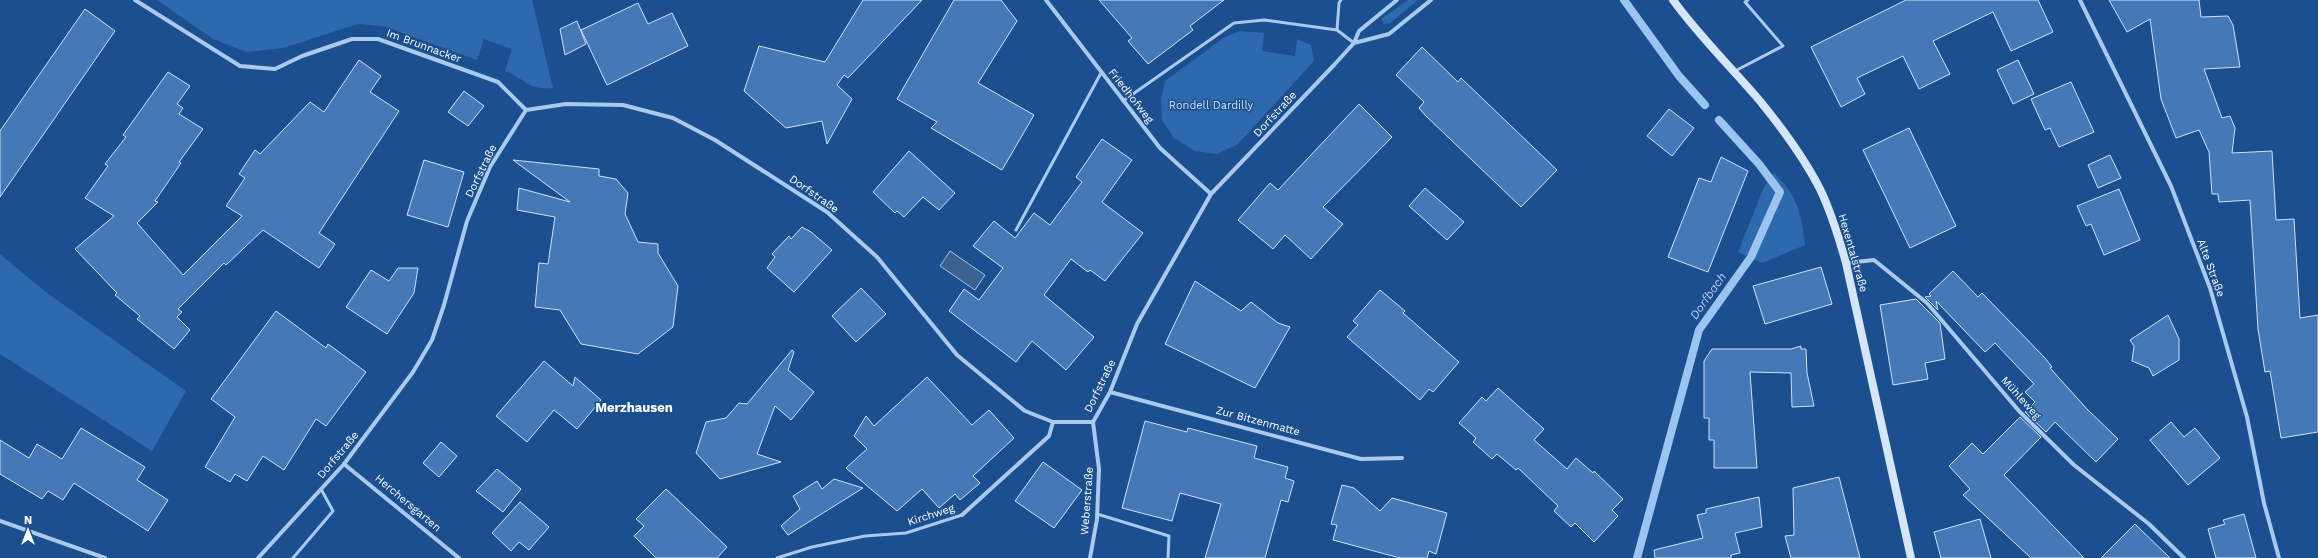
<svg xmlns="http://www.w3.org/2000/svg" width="2318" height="558" viewBox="0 0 2318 558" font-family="'Work Sans',sans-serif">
<rect width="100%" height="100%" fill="#1b4f8f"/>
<path fill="#2e69ad" d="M157 0H532L553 88C526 90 528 80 505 71L512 49 484 39 477 60 383 26 358 24 283 48 247 52 213 39Z
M1408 0H1418L1390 23 1384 24 1381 19Z
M1240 31 1264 33 1262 51 1295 56 1297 39 1311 45 1314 61 1238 144 1217 154 1195 151 1174 138 1162 120 1161 99 1165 81 1225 37Z
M1774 173C1798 196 1801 213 1805 245L1762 263 1738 252 1764 187Z
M0 254 47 293 186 391 152 451 0 354Z"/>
<path fill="#3c6290" stroke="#9cc4f0" d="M950 251 985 275 975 290 940 266Z"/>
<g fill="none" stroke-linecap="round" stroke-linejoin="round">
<path stroke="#9cc4f0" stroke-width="8" d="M1624 0 1679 76 1705 105
M1637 558 1699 330 1751 257 1780 192 1759 164 1719 120"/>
</g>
<path fill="#4478b7" stroke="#cfe3fa" d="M863 0H922L848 78 844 75 837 85 852 99 827 144 822 121 786 128 744 91 759 46 825 62Z
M954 0H1001L1017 21 978 83 1034 115 1002 170 931 128 937 122 897 99Z
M1099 0H1224L1190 26 1193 30 1148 64 1128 41 1132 38Z
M1906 0H2038L2053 32 2011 51 1993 12 1933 41 1950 74 1919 89 1903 56 1857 78 1865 94 1841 107 1811 47Z
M2109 0H2199L2201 17 2228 16 2233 25 2240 67 2204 69 2222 118 2230 116 2235 128 2232 153 2272 151 2276 220 2294 219 2300 318 2318 315V432L2281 438 2270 371 2265 372 2258 329 2250 200 2219 202 2218 194H2212L2209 152 2199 130 2176 138 2161 99 2150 19 2127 32Z
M638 3 648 24 672 13 688 46 607 85 581 30Z
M85 9 115 31 0 197V131Z
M577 21 586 44 565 55 560 29Z
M1422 47 1458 82 1461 78 1557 170 1521 207 1425 115 1419 108 1424 102 1396 75Z
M359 60 381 76 370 92 399 111 319 233 335 244 319 268 263 230 226 265 224 263 178 309 182 312 177 317 190 330 174 349 137 319 140 316 115 295 117 293 75 249 114 216 85 198 108 166 105 164 126 137 123 135 168 72 190 86 177 104 183 108 179 114 203 129 179 162 181 163 155 201 158 202 137 223 183 275 242 216 226 206 245 178 239 174 255 150 260 154 310 102 324 112Z
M2018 60 2034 94 2013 104 1997 70Z
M2071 82 2094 132 2059 147 2050 128 2045 130 2031 99Z
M464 91 484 106 468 126 448 112Z
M1359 104 1392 137 1323 207 1343 224 1311 259 1285 235 1273 249 1238 220 1270 183 1278 190Z
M1669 109 1694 128 1672 156 1647 136Z
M1909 128 1956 226 1910 248 1863 150Z
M1102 139 1132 160 1102 202 1143 233 1105 281 1090 270 1088 272 1071 259 1044 295 1094 337 1066 370 1032 341 1016 362 949 311 964 289 979 300 1003 268 973 246 994 221 1015 238 1034 213 1050 225 1082 182 1076 177Z
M909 151 955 193 939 210 923 197 904 217 897 211 895 213 873 192Z
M2110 155 2121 178 2098 188 2088 165Z
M1721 157 1748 171 1708 272 1668 257 1699 178 1711 182Z
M424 160 464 172 448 227 407 215Z
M513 160 599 169V176L616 179 628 193 625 214 638 242 658 244V253L678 286 673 327 638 354 581 344 560 310 535 307 539 263 548 264 555 217 517 210 519 188 570 202Z
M1425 188 1464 222 1447 240 1409 206Z
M2119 189 2140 240 2104 255 2091 224 2086 226 2077 206Z
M802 227 811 232 832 250 794 292 767 268 775 257 772 254 789 236 791 239Z
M1821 267 1832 304 1765 324 1753 286Z
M398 268H418L414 293 387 334 346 307 371 270 389 281Z
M1953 271 1978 297 1982 293 2045 358 2052 367 2050 368 2087 409 2118 439 2096 462 2055 422 2046 432 2025 412 2035 402 2025 392 2034 384 1995 343 1985 352 1936 301 1938 310 1925 297 1931 296 1929 294Z
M1195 281 1241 311 1251 302 1278 323 1290 327 1255 388 1165 344Z
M861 288 886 314 856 342 832 316Z
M1380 290 1405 311 1403 313 1459 362 1433 392 1429 389 1420 400 1347 337 1358 325 1353 321Z
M1916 299 1940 323 1945 359 1925 363 1928 379 1893 385 1880 305Z
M276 311 326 348 328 344 366 372 326 426 316 419 284 470 263 456 247 481 235 474 230 482 205 467 235 417 211 399Z
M2168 315 2179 339V360L2153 376 2149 368 2132 361 2134 346 2130 340Z
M1801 346V349H1806L1807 373 1814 406 1792 407 1791 373 1750 372 1757 468H1714V440H1709V418H1704V361L1712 349H1791Z
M792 350 794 352 788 370 814 392 791 420 775 406 757 454 781 462 720 479 696 453 706 422 726 418 739 403 747 404Z
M544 361 573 386 575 377 601 400 577 429 554 410 527 442 496 416Z
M927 377 972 425 989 410 1014 438 973 476 980 483 960 500 955 494 939 508 922 489 897 511 846 468 867 449 854 436 866 416 874 426Z
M1498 388 1544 429 1534 440 1567 469 1576 458 1593 473 1594 471 1623 499 1612 510 1618 516 1594 542 1575 523 1571 527 1554 511 1558 506 1518 468 1516 470 1497 454 1492 459 1473 442 1476 438 1459 423 1482 397 1486 401Z
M2020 417 2041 437 2004 475 2084 558H2031L1963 495 1970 489 1949 466 1972 443 1983 454Z
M1145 421 1187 432 1188 428 1257 446 1254 458 1288 467 1285 478 1294 481 1288 502 1281 500 1265 558H1205L1221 504 1180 493 1172 521 1122 508Z
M2171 422 2184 437 2195 428 2220 458 2188 485 2150 440Z
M81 428 145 467 137 480 168 500 148 531 74 483 63 500 48 491 42 499 0 474V440L29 458 37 444 62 459Z
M441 442 457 456 439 477 423 463Z
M1043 462 1082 490 1054 528 1015 501Z
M497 469 521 489 503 512 476 491Z
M1839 477 1860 558H1791L1785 536 1794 535 1793 488Z
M834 479 863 488 788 535 781 526 800 509 793 496 817 481 822 489Z
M1342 485 1354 488 1380 511 1392 498 1447 513 1436 554 1429 551 1427 558H1400L1333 540 1337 525 1331 524Z
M666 489 727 547 717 558H656L634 536 644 526 636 519Z
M1759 497 1762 527 1735 533 1740 553 1731 555V558H1655L1654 550 1703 538 1697 515 1706 513V509Z
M520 502 549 527 529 550 519 542 511 551 492 533Z
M2244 514 2256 558H2216L2208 529 2225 524 2223 520Z
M1980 519 1991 558H1941L1934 532Z
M2135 524 2170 558H2101Z"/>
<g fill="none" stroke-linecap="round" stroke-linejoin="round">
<path stroke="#a9c9ee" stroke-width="3" d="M1337 30 1339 3 1341 0
M1735 71 1783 46 1745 2 1748 0
M1123 101 1234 23 1264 20 1337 30 1354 43
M1016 230 1101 73
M1097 514 1169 536 1168 558
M293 558 333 511 321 489
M777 558 812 547 865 536 906 533 962 515"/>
<path stroke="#a9c9ee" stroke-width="4" d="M135 0 240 66 275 69 302 56 352 39H378L498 82 526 110
M1046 0 1160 148 1211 194
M2080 0 2171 186 2210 288 2247 417 2264 503 2279 558
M1354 43 1389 34 1431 0
M1846 263 1874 260 1927 303 2019 411 2074 465 2149 524 2184 558
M1110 392 1361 459 1402 458
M1093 422 1110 392 1137 324 1211 194 1334 65 1354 43 1359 31 1397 0
M344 464 459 558
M962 515 1049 436 1053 422
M0 521 105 558
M258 558 344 464 413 372 432 340 444 305 467 221 490 167 526 110 566 104 623 105 673 118 715 140 827 212 877 257 957 355 1025 411 1053 422H1093
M1090 558 1097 519 1099 469 1093 422"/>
<path stroke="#d6e6fa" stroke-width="8" d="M1673 0C1699 36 1731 67 1760 101 1782 128 1804 158 1820 189 1831 212 1839 238 1846 263L1911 558"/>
</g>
<g text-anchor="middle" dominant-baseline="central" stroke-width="3" stroke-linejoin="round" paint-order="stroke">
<g font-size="11" fill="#fff" stroke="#1b4f8f">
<text transform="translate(424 46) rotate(20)">Im Brunnacker</text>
<text transform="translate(1131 96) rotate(52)">Friedhofweg</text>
<text transform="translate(1275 114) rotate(-47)">Dorfstraße</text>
<text transform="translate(481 171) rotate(-64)">Dorfstraße</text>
<text transform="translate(814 194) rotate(35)">Dorfstraße</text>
<text transform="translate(1853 253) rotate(74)">Hexentalstraße</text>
<text transform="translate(2211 268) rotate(70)">Alte Straße</text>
<text transform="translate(1100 386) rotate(-64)">Dorfstraße</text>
<text transform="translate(2021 398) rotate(48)">Mühleweg</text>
<text transform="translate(1258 421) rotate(15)">Zur Bitzenmatte</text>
<text transform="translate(338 455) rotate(-50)">Dorfstraße</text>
<text transform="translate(1087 501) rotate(-86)">Weberstraße</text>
<text transform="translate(408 503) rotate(40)">Herchersgarten</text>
<text transform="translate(931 515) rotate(-18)">Kirchweg</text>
</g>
<g font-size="11" fill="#cfe3fa" stroke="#1b4f8f">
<text x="1211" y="105">Rondell Dardilly</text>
</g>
<g font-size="12" font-style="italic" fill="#b5d3f5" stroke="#1b4f8f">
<text transform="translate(1708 296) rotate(-55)">Dorfbach</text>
</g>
<g font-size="13" font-weight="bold" fill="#fff" stroke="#1b4f8f">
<text x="634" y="407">Merzhausen</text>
</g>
</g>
<g transform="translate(28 530)" stroke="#1b4f8f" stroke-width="3" paint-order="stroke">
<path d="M0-3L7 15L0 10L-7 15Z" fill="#ffffff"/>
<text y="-6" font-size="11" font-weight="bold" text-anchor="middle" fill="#ffffff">N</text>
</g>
</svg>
